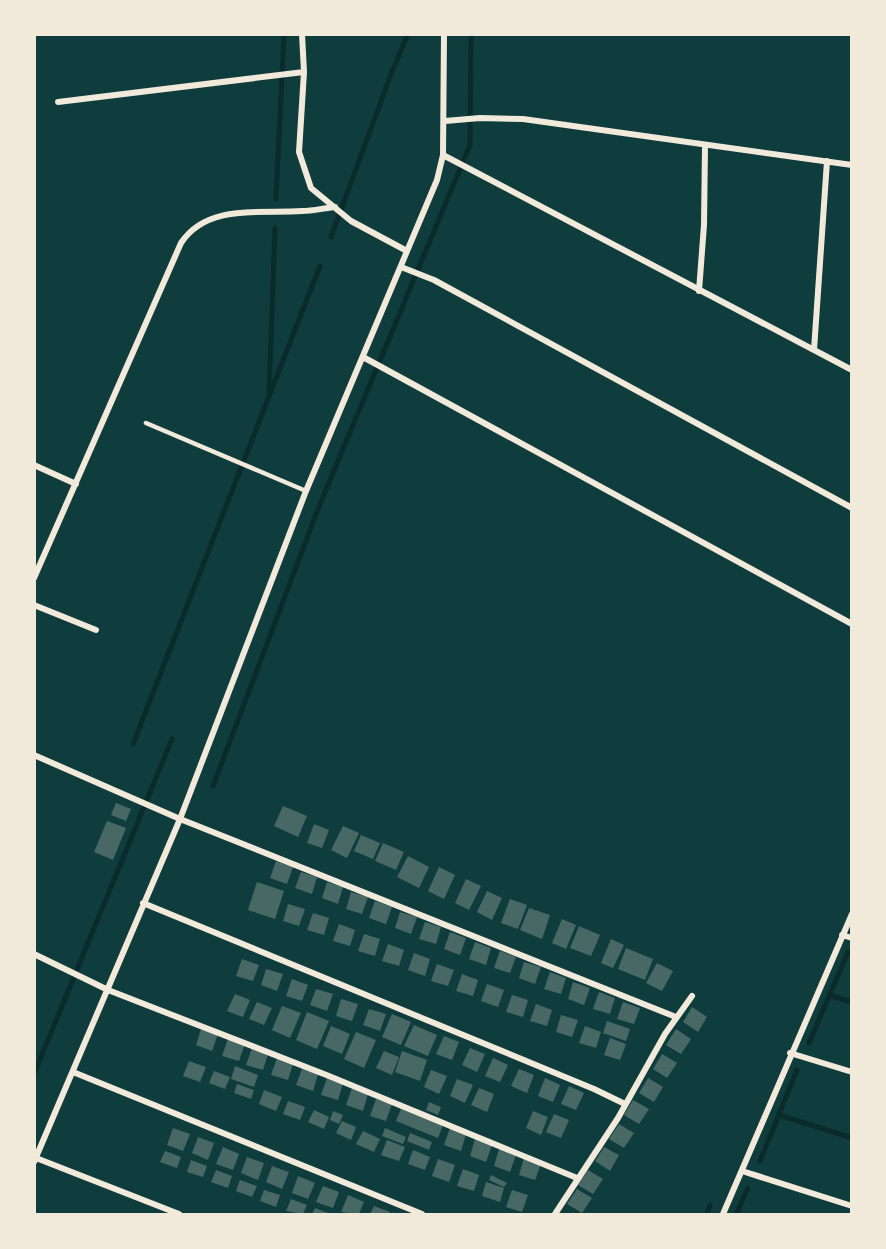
<svg xmlns="http://www.w3.org/2000/svg" width="886" height="1249" viewBox="0 0 886 1249" font-family="Bitter,serif">
<rect width="100%" height="100%" fill="#0f3d3e"/>
<g fill="none" stroke-linecap="round" stroke-linejoin="round">
<path stroke="#0a2a2b" stroke-width="5" d="M276 199 284 34
M331 237 391 74 408 34
M269 393 275 228
M133 744 320 266
M213 786 320 504 470 145 471 34
M829 995 852 1002
M809 1043 848 952
M34 1074 172 739
M779 1115 852 1138
M760 1161 797 1070
M737 1212 748 1188
M707 1214 710 1205"/>
</g>
<path fill="#486865" d="M116 803 131 809 126 821 111 815Z
M283 806 307 816 298 837 274 826Z
M107 821 126 828 113 860 94 852Z
M314 824 329 830 322 848 307 843Z
M343 826 359 833 347 858 331 850Z
M361 835 380 843 373 859 354 851Z
M383 843 404 852 396 870 375 861Z
M408 856 429 867 419 888 397 877Z
M276 861 293 867 287 884 270 878Z
M439 867 455 875 444 899 428 891Z
M301 872 317 877 312 894 295 888Z
M466 879 481 886 469 910 455 903Z
M257 882 284 891 275 919 248 910Z
M327 882 343 887 338 904 322 898Z
M487 891 502 898 492 920 477 912Z
M351 892 368 897 362 914 346 909Z
M510 899 527 905 518 929 501 923Z
M375 901 392 907 386 924 369 918Z
M288 904 305 909 299 926 283 921Z
M529 908 550 915 542 939 520 930Z
M400 912 417 917 411 934 395 928Z
M313 913 329 918 324 935 307 930Z
M562 919 576 925 566 949 552 943Z
M425 922 441 927 436 944 419 939Z
M339 924 355 930 350 946 333 941Z
M579 926 600 935 591 956 570 948Z
M450 932 466 938 460 955 444 949Z
M364 934 380 939 375 956 358 951Z
M611 939 624 945 613 968 601 963Z
M475 942 491 948 486 965 469 959Z
M388 944 404 950 399 966 382 961Z
M626 948 653 959 645 980 618 969Z
M500 951 516 957 510 973 494 968Z
M414 953 430 959 425 976 408 970Z
M242 959 259 965 253 981 236 976Z
M524 962 541 967 535 984 519 978Z
M657 963 673 971 662 991 646 983Z
M437 964 454 970 448 986 431 981Z
M266 969 283 974 277 991 261 985Z
M550 972 566 978 561 994 544 989Z
M462 974 478 980 473 996 456 991Z
M292 979 308 985 302 1001 286 996Z
M573 982 590 988 584 1005 568 999Z
M487 984 504 990 498 1007 481 1001Z
M316 989 333 994 327 1011 310 1005Z
M599 992 615 998 610 1014 593 1009Z
M235 994 250 1000 243 1017 227 1011Z
M512 995 528 1000 523 1017 506 1012Z
M341 999 358 1004 352 1021 336 1016Z
M257 1002 272 1008 264 1025 249 1019Z
M623 1002 640 1008 634 1024 617 1019Z
M536 1004 552 1010 547 1026 530 1021Z
M282 1006 301 1013 290 1038 272 1030Z
M692 1007 707 1017 698 1032 683 1022Z
M369 1009 386 1014 380 1031 363 1025Z
M307 1012 329 1021 317 1049 296 1040Z
M392 1014 411 1022 401 1045 382 1037Z
M561 1015 578 1020 572 1037 556 1032Z
M607 1021 630 1029 626 1041 603 1033Z
M414 1025 437 1035 428 1056 404 1046Z
M331 1026 350 1034 342 1054 323 1046Z
M585 1026 601 1032 596 1048 579 1043Z
M201 1029 218 1034 212 1051 196 1045Z
M676 1029 691 1039 681 1054 666 1045Z
M356 1032 376 1040 364 1068 344 1059Z
M444 1036 459 1042 452 1060 436 1054Z
M610 1038 626 1044 620 1060 604 1055Z
M228 1039 245 1044 239 1061 222 1056Z
M252 1048 268 1054 263 1070 246 1065Z
M470 1048 485 1054 477 1072 462 1065Z
M384 1051 399 1057 392 1075 376 1068Z
M402 1051 427 1060 420 1081 395 1072Z
M662 1054 677 1063 667 1078 653 1069Z
M277 1058 293 1064 288 1080 271 1075Z
M493 1058 508 1065 500 1082 485 1076Z
M189 1061 206 1067 200 1082 183 1076Z
M235 1066 258 1075 254 1087 231 1079Z
M302 1069 318 1074 313 1091 296 1085Z
M519 1069 534 1075 527 1093 511 1086Z
M431 1070 447 1076 439 1094 424 1087Z
M214 1071 230 1077 225 1089 209 1083Z
M327 1078 343 1083 338 1100 321 1095Z
M545 1078 560 1085 553 1102 538 1096Z
M648 1078 663 1087 654 1102 639 1093Z
M457 1079 473 1085 465 1103 450 1096Z
M237 1084 254 1090 251 1099 234 1093Z
M569 1086 584 1093 576 1110 561 1104Z
M352 1088 368 1094 363 1111 346 1105Z
M479 1088 494 1094 487 1112 471 1105Z
M264 1090 282 1097 276 1111 259 1104Z
M376 1099 392 1104 386 1121 370 1116Z
M633 1100 649 1109 639 1124 624 1115Z
M288 1101 305 1107 300 1120 283 1114Z
M429 1102 441 1107 438 1115 426 1110Z
M401 1109 443 1125 438 1138 396 1121Z
M314 1110 329 1117 324 1129 308 1122Z
M333 1111 343 1115 339 1124 330 1120Z
M533 1111 548 1117 541 1135 526 1128Z
M554 1114 569 1120 561 1138 546 1132Z
M342 1121 356 1127 351 1140 336 1133Z
M619 1124 634 1133 624 1148 609 1139Z
M173 1128 190 1134 183 1151 167 1145Z
M385 1128 406 1137 403 1144 382 1136Z
M450 1128 466 1134 461 1151 444 1145Z
M363 1131 380 1139 374 1152 356 1144Z
M410 1133 432 1142 429 1150 407 1141Z
M198 1137 214 1143 208 1160 192 1153Z
M475 1139 492 1145 486 1162 470 1156Z
M387 1140 405 1147 399 1161 381 1155Z
M223 1147 239 1154 233 1170 216 1164Z
M604 1147 619 1155 610 1171 595 1161Z
M499 1149 516 1155 510 1172 494 1166Z
M413 1150 430 1157 425 1170 408 1164Z
M165 1151 181 1157 177 1168 160 1162Z
M247 1157 264 1163 258 1180 241 1173Z
M524 1158 541 1164 535 1180 519 1175Z
M438 1159 455 1165 449 1182 432 1176Z
M191 1160 207 1166 203 1177 187 1172Z
M272 1166 289 1172 282 1189 266 1182Z
M463 1169 479 1175 474 1191 457 1186Z
M216 1170 232 1176 228 1188 211 1182Z
M588 1170 603 1179 593 1194 578 1185Z
M491 1175 507 1183 504 1187 489 1180Z
M298 1176 315 1183 308 1199 292 1193Z
M240 1180 257 1186 252 1197 236 1191Z
M486 1182 504 1188 500 1202 482 1196Z
M323 1186 339 1192 333 1208 316 1202Z
M577 1189 592 1198 582 1213 567 1204Z
M264 1190 280 1195 276 1207 260 1201Z
M512 1190 528 1195 522 1212 506 1207Z
M348 1195 364 1202 359 1214 341 1212Z
M291 1199 307 1205 303 1214 286 1211Z
M374 1206 390 1212 389 1214H370Z
M315 1208 331 1214H312Z"/>
<g fill="none" stroke-linecap="round" stroke-linejoin="round">
<path stroke="#f1e9da" stroke-width="4.5" d="M146 423 306 491"/>
<path stroke="#f1e9da" stroke-width="6" d="M302 34 304 72 299 152 311 188 351 221 407 251
M58 102 304 72
M445 121 480 118 523 119 852 165
M443 155 852 370
M401 267 434 280 852 508
M699 291 704 225 705 146
M814 350 827 161
M363 357 852 624
M34 465 76 484
M34 578 181 243C207 203 262 214 302 211 313 211 324 208 335 207
M34 605 96 630
M34 755 180 819 676 1017
M143 903 594 1089 625 1104
M842 935 852 938
M34 954 108 990 329 1076 577 1178
M790 1053 852 1072
M73 1072 422 1214
M36 1158 179 1214
M34 1162 180 819 306 491 437 180 443 155 444 34
M742 1171 852 1206
M555 1214 618 1118 665 1034 692 996
M723 1214 852 914"/>
</g>
<rect width="886" height="1249" fill="none" stroke="#f1e9da" stroke-width="72"/>
</svg>
